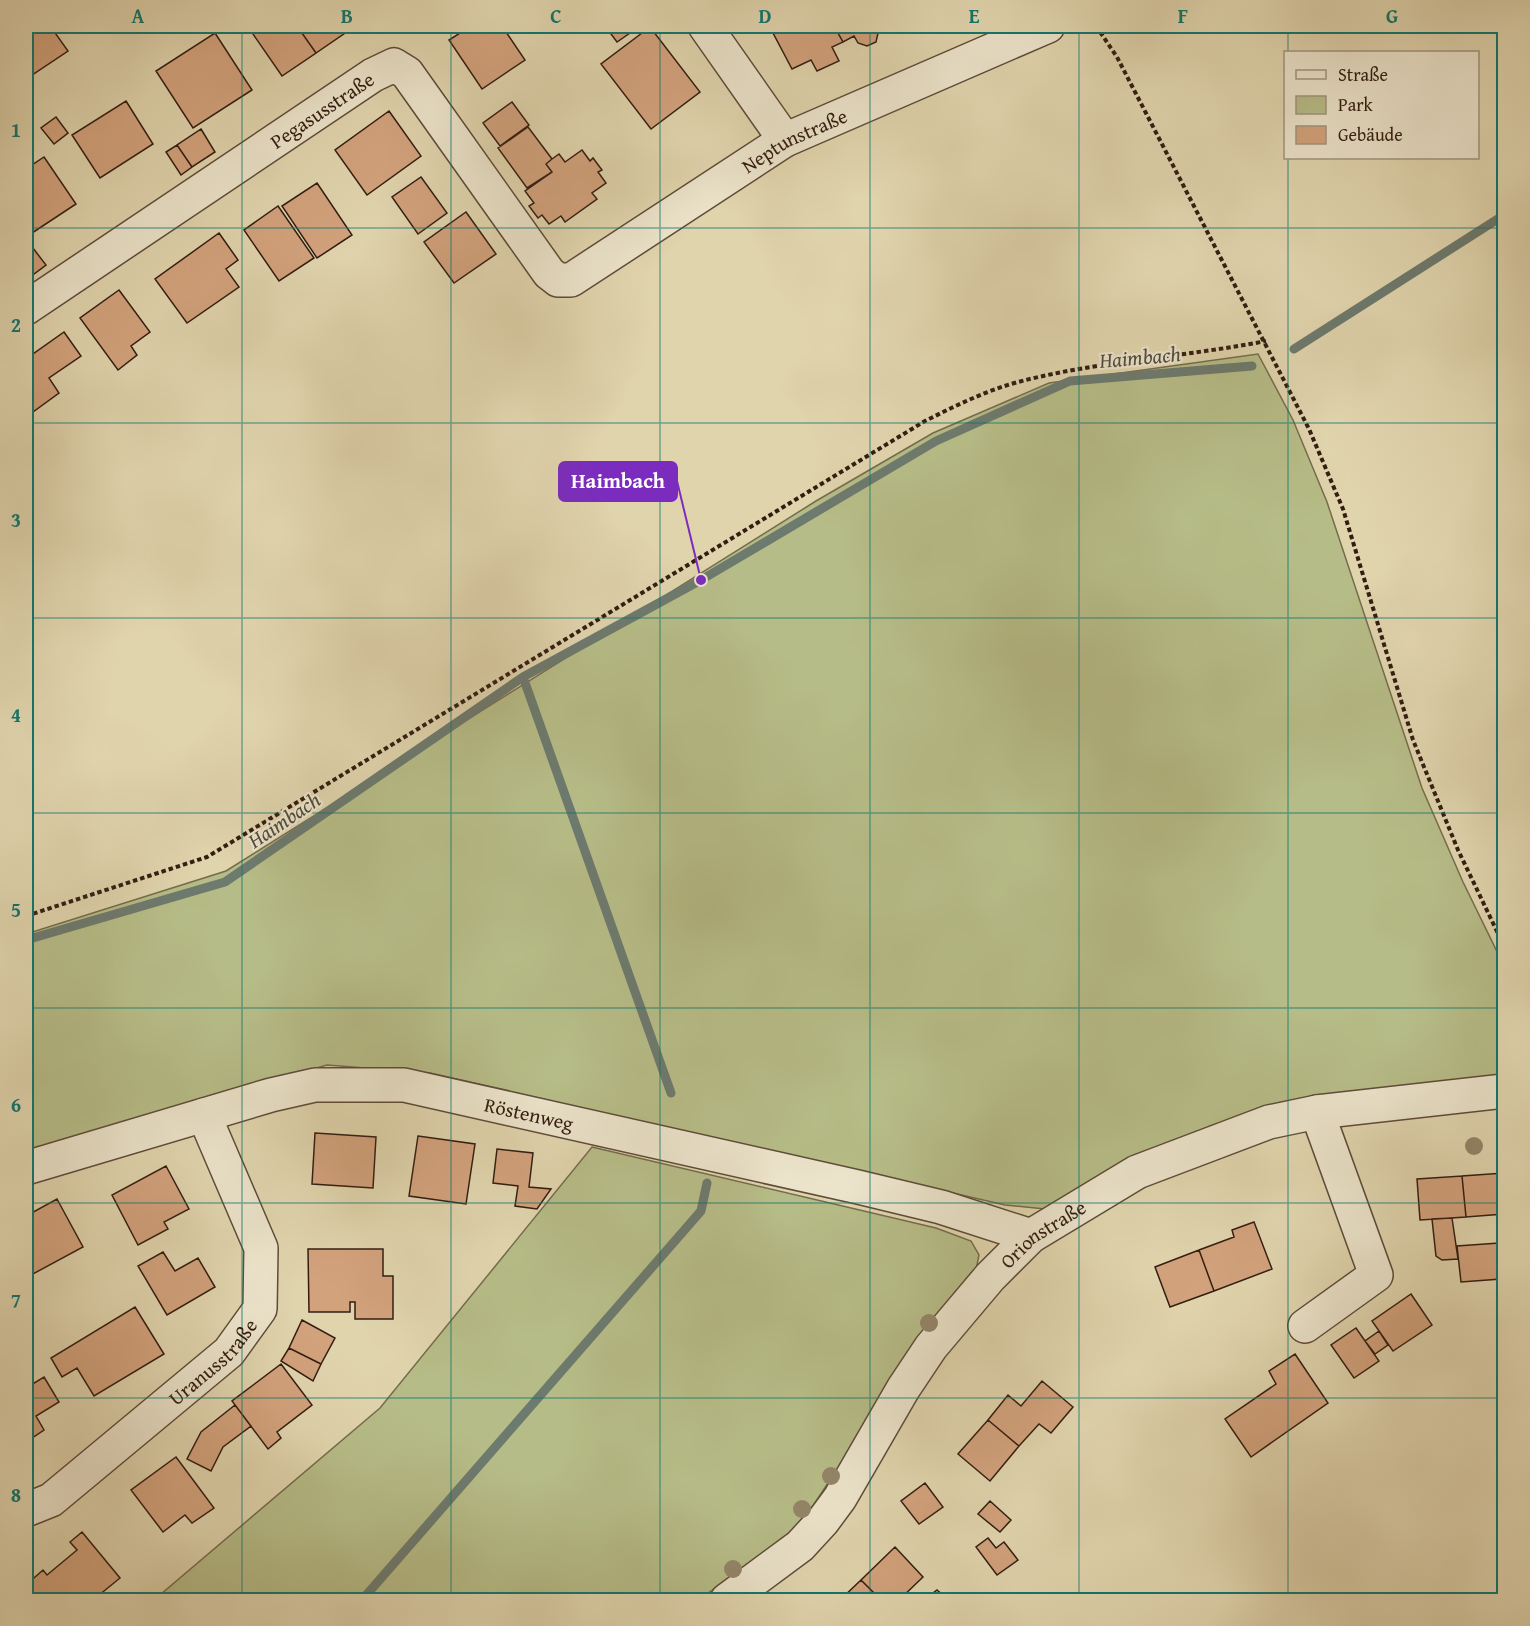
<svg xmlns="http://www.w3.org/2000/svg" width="1530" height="1626" viewBox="0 0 1530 1626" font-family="'Gentium Book Plus',serif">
<rect width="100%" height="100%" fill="#e0d4ad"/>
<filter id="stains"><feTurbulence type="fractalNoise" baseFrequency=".00333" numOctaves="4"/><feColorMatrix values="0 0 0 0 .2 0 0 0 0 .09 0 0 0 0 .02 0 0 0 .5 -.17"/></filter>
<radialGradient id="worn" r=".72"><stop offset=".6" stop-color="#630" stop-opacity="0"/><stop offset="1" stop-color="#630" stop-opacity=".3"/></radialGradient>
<path fill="#b6bc87" stroke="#746c4c" stroke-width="1.5" d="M1258 354 1293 420 1327 502 1422 788 1463 882 1504 966V1081L1291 1104 1210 1126 1045 1209 1005 1205 430 1073 327 1065 26 1151V934L226 871 816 501 933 433 1049 383Z
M592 1147 936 1228 971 1241 979 1255 975 1275 936 1320 795 1533 698 1600H154L380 1408Z"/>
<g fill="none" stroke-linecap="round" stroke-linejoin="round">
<path stroke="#6d7a6e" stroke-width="9" d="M1294 349 1504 215
M523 677 671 1093
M26 940 225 882 523 677 701 580 936 441 1070 381 1252 366
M362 1600 701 1211 707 1183"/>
</g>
<path fill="#d2a27c" stroke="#331d12" stroke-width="1.5" d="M26 26H59L53 30 68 51 26 79Z
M265 26H297L316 53 282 76 253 34Z
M297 26H344L348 31 316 53Z
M471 26H502L525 60 482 89 449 40Z
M605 26H640L617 42Z
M783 26H834L843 42 832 47 839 61 817 71 811 60 792 69 772 31Z
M834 26H874L878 33 876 42 867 46 858 43 854 36 843 42Z
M650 27 700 92 651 129 601 64Z
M215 33 252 90 193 128 156 71Z
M126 101 153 144 100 178 72 135Z
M512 102 529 125 500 146 483 123Z
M389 111 421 156 367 195 335 150Z
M56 117 68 133 54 144 41 128Z
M528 127 552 159 546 164 552 172 527 188 498 148Z
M201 129 215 152 192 167 177 145Z
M177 145 192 167 181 175 166 152Z
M582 150 590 161 593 158 602 170 598 172 606 183 592 193 597 199 565 222 561 216 549 224 542 215 538 218 529 206 534 203 525 191 552 172 546 164 552 159 559 154 565 162Z
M44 157 76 204 26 237V169Z
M421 177 447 213 418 234 392 197Z
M317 183 352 235 317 258 282 206Z
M278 206 314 258 279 281 244 230Z
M466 212 496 254 454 283 424 242Z
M219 233 238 260 226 269 239 287 187 323 155 279Z
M26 239 46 265 26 280Z
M119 290 150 332 131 346 137 355 118 370 80 318Z
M64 332 81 356 49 378 59 393 26 417V359Z
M315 1133 376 1137 373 1188 312 1184Z
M418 1136 475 1144 466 1204 409 1196Z
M497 1149 533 1153 529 1187 551 1189 537 1209 515 1206 518 1186 493 1183Z
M166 1166 189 1209 164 1222 168 1229 138 1245 112 1195Z
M1504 1173V1214L1466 1217 1462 1176Z
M1462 1176 1466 1217 1420 1220 1417 1179Z
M57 1199 83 1247 31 1275 26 1266V1216Z
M1452 1218 1458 1259 1442 1260 1436 1256 1432 1219Z
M1254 1222 1272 1269 1214 1291 1199 1250 1234 1237 1232 1230Z
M1499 1243 1501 1279 1461 1282 1457 1246Z
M308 1249H383V1276H393V1319H355V1302H350V1312H309Z
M1199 1250 1214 1291 1170 1307 1155 1267Z
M163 1252 175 1271 198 1258 215 1287 167 1315 138 1266Z
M1411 1294 1432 1325 1393 1351 1372 1321Z
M135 1307 164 1354 94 1396 77 1368 62 1377 51 1358Z
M302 1320 335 1338 321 1364 289 1348Z
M1356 1328 1379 1361 1354 1378 1331 1345Z
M1379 1331 1388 1345 1375 1354 1365 1341Z
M289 1348 321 1364 313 1381 281 1361Z
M1295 1354 1328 1403 1251 1457 1225 1419 1276 1384 1269 1371Z
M281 1364 312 1405 277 1432 281 1438 268 1449 232 1401Z
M44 1377 59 1402 36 1416 44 1430 26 1442V1388Z
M1042 1381 1073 1407 1051 1433 1039 1424 1019 1446 988 1420 1008 1395 1021 1406Z
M235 1405 251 1426 223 1447 211 1471 187 1459 201 1432Z
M988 1420 1019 1446 990 1481 958 1454Z
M176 1457 214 1508 192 1523 185 1515 163 1532 131 1490Z
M925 1483 943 1507 919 1524 901 1501Z
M990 1501 1011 1520 1000 1532 978 1514Z
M82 1532 120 1578 93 1600H35L26 1585 43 1570 47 1575 77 1550 70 1542Z
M988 1538 996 1548 1004 1542 1018 1560 997 1575 976 1547Z
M895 1547 923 1577 899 1600H881L861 1580Z
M861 1580 881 1600H840Z
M937 1590 943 1595 955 1600H924Z"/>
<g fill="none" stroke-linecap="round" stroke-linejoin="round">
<defs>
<g id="minor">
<path d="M705 26 785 140"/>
<path id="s1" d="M26 308 373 75 394 65 407 73 549 273 558 280H571L785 140 1048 26"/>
<path id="s2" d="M26 1168 271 1095 315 1085H404L858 1187 941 1207 1031 1236"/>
<path d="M1305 1326 1376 1275 1317 1112"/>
<path id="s3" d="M26 1510 51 1500 229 1352 260 1309 261 1248 204 1115"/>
<path id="s4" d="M727 1600 800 1546 823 1521 840 1498 903 1389 931 1347 990 1277 1031 1236 1137 1172 1269 1122 1317 1112 1504 1091"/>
</g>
</defs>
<use href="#minor" stroke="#5e4b39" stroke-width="36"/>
<path stroke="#331d12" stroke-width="4" stroke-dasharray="4.5 3" stroke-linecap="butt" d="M1096 26 1117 57 1309 429 1343 509 1413 740 1458 850 1504 946
M26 916 207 857 925 421C955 406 985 391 1018 382 1098 361 1184 357 1266 341"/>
<use href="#minor" stroke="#ebe3ca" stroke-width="33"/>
</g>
<g fill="#938568">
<circle cx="1474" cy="1146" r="9"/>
<circle cx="929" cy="1323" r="9"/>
<circle cx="831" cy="1476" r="9"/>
<circle cx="802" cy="1509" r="9"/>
<circle cx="733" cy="1569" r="9"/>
</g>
<path fill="none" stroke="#0f766e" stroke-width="1.5" stroke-opacity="0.55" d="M242 26V1600M451 26V1600M660 26V1600M870 26V1600M1079 26V1600M1288 26V52M1288 158V1600M26 228H1504M26 423H1504M26 618H1504M26 813H1504M26 1008H1504M26 1203H1504M26 1398H1504"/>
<g text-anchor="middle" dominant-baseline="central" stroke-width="4.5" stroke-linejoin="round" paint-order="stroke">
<g font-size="20" fill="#331d12" stroke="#ebe3ca">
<text stroke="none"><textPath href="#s1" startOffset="356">Pegasusstraße</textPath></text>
<text stroke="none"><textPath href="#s1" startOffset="990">Neptunstraße</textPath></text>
<text stroke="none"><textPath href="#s2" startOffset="518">Röstenweg</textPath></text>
<text stroke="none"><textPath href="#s4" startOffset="490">Orionstraße</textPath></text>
<text stroke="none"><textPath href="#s3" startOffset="240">Uranusstraße</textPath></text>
</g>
<g font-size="21" font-style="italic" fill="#504c40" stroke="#ebe3ca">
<text transform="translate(1140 357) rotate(-5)">Haimbach</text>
<text transform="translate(284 820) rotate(-34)">Haimbach</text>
</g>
</g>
<path fill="none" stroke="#7b2cbf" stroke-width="2" d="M701 580L677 481"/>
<circle fill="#7b2cbf" stroke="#ebe3ca" stroke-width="2" cx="701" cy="580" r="6"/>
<rect fill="#7b2cbf" stroke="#7b2cbf" stroke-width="2" x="559" y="462" width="118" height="39" rx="6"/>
<g font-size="21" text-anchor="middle" font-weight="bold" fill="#fff">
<text x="618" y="488">Haimbach</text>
</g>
<rect width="1530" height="1626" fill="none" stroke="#e0d4ad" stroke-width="66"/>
<rect x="1284" y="51" width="195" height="108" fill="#ebe3ca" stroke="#a19480" stroke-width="1.5"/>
<rect x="1296" y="70" width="30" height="9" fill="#ebe3ca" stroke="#a19480" stroke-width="1.5"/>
<text x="1338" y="81" font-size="18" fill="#331d12">Straße</text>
<rect x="1296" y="96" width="30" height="18" fill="#b6bc87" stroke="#a19480" stroke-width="1.5"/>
<text x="1338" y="111" font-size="18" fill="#331d12">Park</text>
<rect x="1296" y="126" width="30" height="18" fill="#d2a27c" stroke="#a19480" stroke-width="1.5"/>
<text x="1338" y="141" font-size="18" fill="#331d12">Gebäude</text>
<rect x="33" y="33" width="1464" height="1560" fill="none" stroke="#0f766e" stroke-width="2"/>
<g font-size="20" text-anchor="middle" font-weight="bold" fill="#0f766e">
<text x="138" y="23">A</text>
<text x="347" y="23">B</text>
<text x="556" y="23">C</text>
<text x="765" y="23">D</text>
<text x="974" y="23">E</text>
<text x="1183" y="23">F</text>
<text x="1392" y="23">G</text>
<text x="16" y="137">1</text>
<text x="16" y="332">2</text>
<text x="16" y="527">3</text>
<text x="16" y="722">4</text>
<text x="16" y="917">5</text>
<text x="16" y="1112">6</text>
<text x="16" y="1307">7</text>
<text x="16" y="1502">8</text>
</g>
<rect width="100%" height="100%" filter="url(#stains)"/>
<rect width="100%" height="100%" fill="url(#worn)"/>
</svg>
